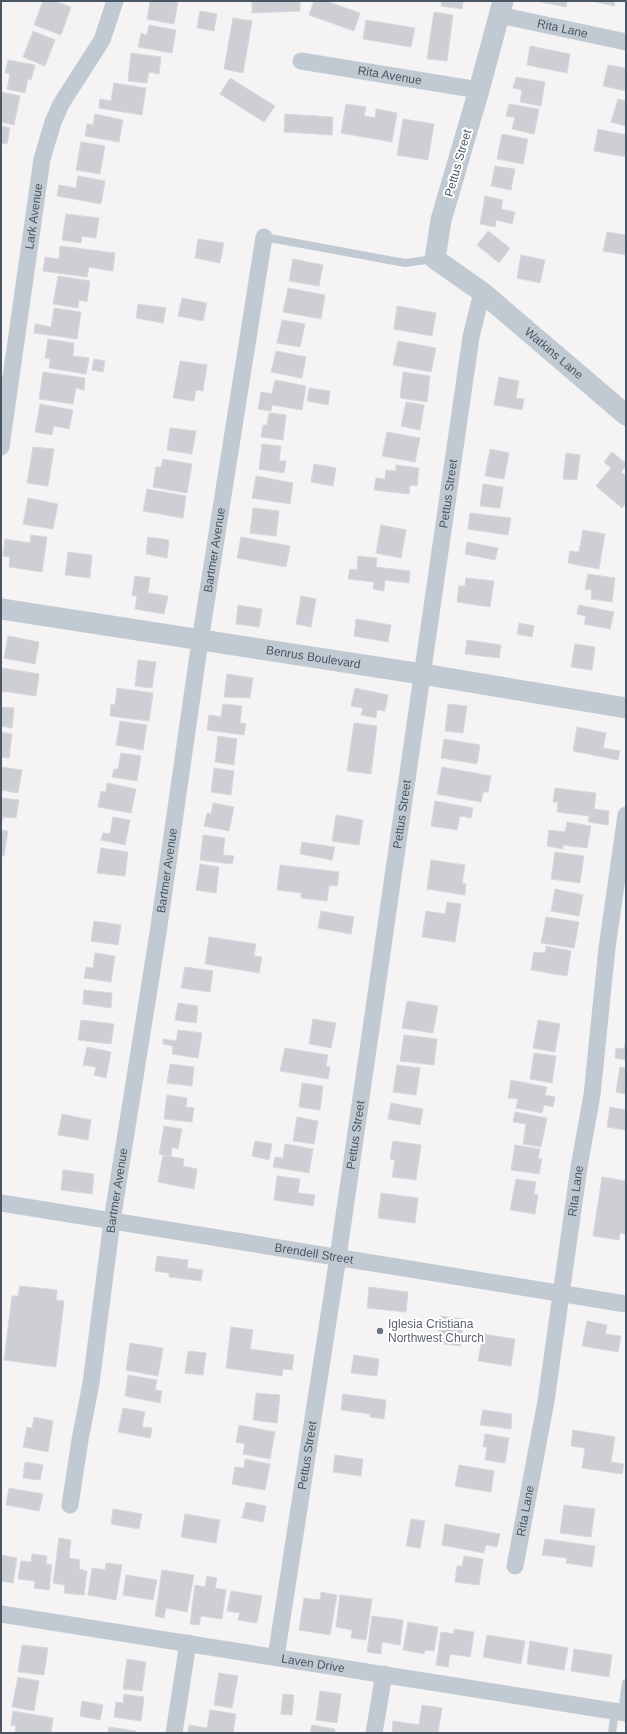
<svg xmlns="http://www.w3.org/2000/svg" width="627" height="1734" viewBox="0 0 627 1734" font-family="Arial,sans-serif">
<rect width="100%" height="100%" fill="#f5f3f3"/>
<path fill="#cdcfd5" stroke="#d7d9de" d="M43 1H55L71 7 61 35 34 25Z
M150 1H178L174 24 147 19Z
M252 1H300V11L252 13Z
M314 1H326L360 13 354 31 309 15Z
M442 1H463L462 9 441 6Z
M537 1H567L566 7Z
M592 1H615L614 6Z
M200 11 217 14 214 31 197 28Z
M434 12 453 15 447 61 427 59Z
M233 18 252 21 243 73 224 69Z
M366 20 415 28 411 47 363 39Z
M149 25 176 30 172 53 138 47 141 33 147 35Z
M33 31 55 40 45 66 23 57Z
M530 46 570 54 567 73 527 65Z
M131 53 161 57 159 74 149 72 147 83 128 81Z
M8 60 35 65 31 80 28 79 25 93 7 89 10 74 5 73Z
M608 65 626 68V91L603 86Z
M516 77 545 82 541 106 520 102 522 90 513 88Z
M230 78 275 106 264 122 220 94Z
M114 83 146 88 142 115 99 108 100 99 111 101Z
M1 92 20 96 14 125 1 122Z
M618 99 626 101V126L611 122Z
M346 104 366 107 364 116 375 118 376 109 397 113 392 142 341 133Z
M509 104 539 109 534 134 512 129 515 117 506 116Z
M95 114 123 120 119 142 85 136 87 124 93 125Z
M285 114 333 117 332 135 284 132Z
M403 119 434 124 428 160 397 155Z
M1 126 10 128 7 144 2 143 1 150Z
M598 129 626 135V157L594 151Z
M502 134 528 139 523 164 497 159Z
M81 142 105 146 100 174 76 170Z
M495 166 515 169 511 190 491 186Z
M78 176 105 181 101 204 57 196 59 185 76 188Z
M485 196 503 200 501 209 515 212 512 224 496 220 495 227 480 224Z
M66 214 99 218 96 238 82 236 81 243 62 240Z
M488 231 510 248 499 263 477 245Z
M607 232 626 235V255L603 251Z
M198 239 224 243 220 263 195 258Z
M60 246 115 253 113 271 89 267 87 277 43 271 45 257 59 259Z
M521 255 545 260 540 283 517 278Z
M293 259 323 265 319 286 289 281Z
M58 276 90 281 87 302 79 300 78 308 53 304Z
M288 288 325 295 321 319 283 312Z
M182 298 207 303 203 321 178 316Z
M138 304 166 308 163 323 136 318Z
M397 306 436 313 432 336 394 329Z
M54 308 81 312 77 339 34 333 35 324 51 327Z
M282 320 305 324 300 347 277 343Z
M48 339 74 343 73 356 89 358 86 374 49 368 50 359 45 358Z
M398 341 436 348 431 372 393 365Z
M276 351 306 357 302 378 271 372Z
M94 359 105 361 103 372 92 370Z
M180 361 207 365 203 391 196 390 194 401 173 398Z
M43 372 85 378 84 390 76 388 73 404 39 399Z
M403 372 430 376 427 402 400 398Z
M499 377 519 381 516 398 524 399 522 410 494 405Z
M275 380 306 386 302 410 272 405 271 411 258 409 261 392 272 394Z
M309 388 330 391 328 405 307 401Z
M406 402 424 405 420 430 401 426Z
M40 404 73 410 69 429 54 426 52 435 35 432Z
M269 413 286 415 283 440 261 437 263 425H267Z
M170 428 196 431 192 454 167 450Z
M387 432 420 438 415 462 382 456Z
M262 444 281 446 279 461H286L284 473 259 469Z
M33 447 54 449 48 486 27 483Z
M490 449 509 453 504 479 485 476Z
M612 452 626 463V466L621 472 626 476V503L622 508 596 486 611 468 604 462Z
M566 453 580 455 577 480 563 479Z
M163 459 192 464 187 493 153 487 156 467H161Z
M314 464 336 468 333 486 311 482Z
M396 465 419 468 417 486 410 485 409 494 374 490 376 478 385 479 386 470 396 471Z
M256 476 293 483 290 504 252 498Z
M483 484 503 487 500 508 480 506Z
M147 489 186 496 183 518 143 511Z
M28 498 58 504 53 529 23 524Z
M253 508 279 511 276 536 250 533Z
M470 513 511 518 508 535 468 529Z
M381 525 406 530 401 558 376 553Z
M583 530 605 534 599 569 568 563 570 551 579 552Z
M31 535 47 537 42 572 9 567 10 557 3 556 5 539 30 543Z
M148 537 169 540 167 558 146 554Z
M241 537 290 546 286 567 237 558Z
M467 542 498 548 495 560 465 554Z
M68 552 92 555 90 578 65 575Z
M358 556 377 558 376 567 410 571 409 583 385 580 384 591 373 589 374 582 348 579 350 569 357 570Z
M588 574 615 578 612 602 591 599 592 590 585 589Z
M135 576 150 578 148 593 168 596 164 614 135 609 137 596 132 595Z
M466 578 494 581 490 607 457 602 459 586H465Z
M301 596 316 599 311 627 296 624Z
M238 605 262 609 259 627 236 624Z
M579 605 614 612 610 629 584 624 586 616 577 614Z
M356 619 391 625 388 642 354 636Z
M519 623 534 626 532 637 517 634Z
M8 636 39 642 35 664 4 658Z
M467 640 501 645 499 658 465 654Z
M575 644 595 647 592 670 571 667Z
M138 660 156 662 152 688 135 686Z
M2 668 39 674 36 696 1 691Z
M227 674 253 678 250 698 224 697Z
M117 688 153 693 149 721 110 716 111 704 115 705Z
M355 688 388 695 385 711 377 710 376 718 361 715 363 708 351 706Z
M223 704 242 706 240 723 246 724 244 735 207 730 209 715 221 717Z
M448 704 467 706 463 733 445 731Z
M1 707 14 708 12 728 1 726Z
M120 721 147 725 143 750 116 745Z
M354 723 377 726 371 774 347 771Z
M577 727 606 733 603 748 620 751 618 760 573 751Z
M1 732 12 734 9 758 1 757Z
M218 736 237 739 234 765 215 762Z
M444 739 480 745 477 764 441 758Z
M121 753 141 756 137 781 112 777 114 769H118Z
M1 767 22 770 18 793 1 790Z
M442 767 491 776 488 792H483L481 802 437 794Z
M214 768 234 771 231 795 211 792Z
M107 783 136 789 131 813 98 807 101 791 106 792Z
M555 788 596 793 594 809 609 811 608 825 588 822 589 816 557 812 558 802H553Z
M1 798 19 800 16 818 3 817 1 823Z
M435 801 473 808 471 818 460 816 457 830 431 826Z
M213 803 234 807 229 831 204 826 207 813 211 814Z
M336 815 363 820 359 845 332 841Z
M113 817 130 820 125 845 101 840 103 833 110 834Z
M567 822 591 826 587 848 563 845V849L547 846 549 830 565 832Z
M1 830 8 831 4 856 1 855Z
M203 835 225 838 223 855 234 856 232 864 200 860Z
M302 842 335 847 332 860 300 854Z
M101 848 128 852 125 876 97 873Z
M555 852 584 856 580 883 551 879Z
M431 860 465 865 462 883 466 884 465 895 427 889Z
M200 864 219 867 216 893 196 890Z
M280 865 339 872 337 886 329 885 327 901 301 898V893L277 890Z
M555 889 583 895 579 916 551 911Z
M447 902 461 904 455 942 422 937 426 911 445 914Z
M321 911 354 917 351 934 318 928Z
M546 917 579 922 574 948 541 943Z
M94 921 121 925 118 945 91 941Z
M209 937 256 944 254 956 262 957 259 973 205 964Z
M546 946 571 951 567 976 531 970 534 952 545 953Z
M95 953 115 956 111 982 84 978 86 967 93 968Z
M185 967 213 971 210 992 181 988Z
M84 990 112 993 111 1008 83 1004Z
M407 1001 438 1006 433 1033 402 1028Z
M178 1003 198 1006 196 1023 175 1020Z
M313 1019 336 1023 331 1048 309 1044Z
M81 1020 114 1024 111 1044 78 1040Z
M538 1020 560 1024 555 1052 533 1048Z
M178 1030 202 1033 198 1058 172 1054 173 1046 163 1044V1039L176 1041Z
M404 1035 437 1039 434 1065 400 1061Z
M626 1039V1060L615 1058 616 1048 624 1049Z
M87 1047 111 1052 106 1078 94 1075 96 1067 83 1065Z
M285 1048 328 1055 326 1066 330 1067 328 1079 280 1071Z
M534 1053 556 1056 552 1083 530 1079Z
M170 1064 194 1067 192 1086 167 1083Z
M397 1065 420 1068 416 1095 393 1092Z
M620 1067 626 1068V1094L616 1092Z
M511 1080 547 1087 545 1095 555 1097 553 1107 544 1105 542 1113 516 1108 518 1099 508 1098Z
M302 1083 323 1086 320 1110 299 1107Z
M167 1095 187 1098 186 1107 194 1108 192 1122 164 1119Z
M391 1103 423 1109 420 1125 388 1119Z
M610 1107 626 1110V1130L607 1127Z
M515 1112 547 1118 541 1147 523 1144 526 1124 513 1122Z
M62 1114 91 1120 88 1140 58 1135Z
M297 1117 318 1121 314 1144 293 1141Z
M164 1126 182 1129 178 1149 172 1147 171 1156 159 1154Z
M255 1141 272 1144 269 1160 252 1156Z
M393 1141 421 1145 416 1180 392 1177 395 1160 390 1159Z
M285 1144 313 1149 309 1173 273 1167 275 1157 283 1158Z
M515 1145 540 1149 538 1159H542L539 1174 511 1170Z
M163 1155 184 1159 183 1166 197 1169 194 1189 158 1182Z
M63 1170 94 1174 92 1194 61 1190Z
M277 1176 300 1179 298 1193 315 1195 313 1206 274 1200Z
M602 1177 626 1181V1234L620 1233 619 1240 593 1236Z
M516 1179 536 1182 534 1194 538 1195 535 1214 510 1210Z
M381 1193 418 1198 415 1223 378 1218Z
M157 1256 188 1260 187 1268 203 1270 201 1281 169 1277V1273L155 1271Z
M20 1286 57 1290 56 1300 64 1301 56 1367 4 1360 12 1296H18Z
M369 1287 408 1292 406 1312 367 1308Z
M441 1316 464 1319 460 1346 437 1343Z
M587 1321 607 1325 605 1334 621 1336 618 1352 582 1346Z
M231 1327 253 1330 250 1349 294 1355 292 1370 283 1369 282 1376 226 1368Z
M483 1334 515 1339 511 1366 478 1361Z
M130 1343 163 1348 158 1376 126 1370Z
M188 1351 206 1353 203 1375 185 1373Z
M354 1355 379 1359 377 1376 351 1373Z
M128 1375 157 1380 155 1390 162 1391 160 1403 125 1396Z
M256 1393 280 1395 277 1423 253 1420Z
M343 1394 386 1400 384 1419 370 1417V1414L341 1410Z
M123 1408 145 1412 142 1427 152 1428 150 1438 118 1432Z
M483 1410 512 1414 511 1429 480 1425Z
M34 1417 53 1421 48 1452 23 1447 27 1427 32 1428Z
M239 1425 275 1432 270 1459 243 1454 245 1444 236 1442Z
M573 1430 615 1437 611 1462 624 1464 622 1474 582 1468 585 1448 571 1446Z
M485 1434 509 1438 505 1463 485 1460 487 1447H483Z
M335 1455 363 1459 361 1476 333 1472Z
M245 1459 270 1464 265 1490 232 1484 235 1467 244 1468Z
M25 1462 43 1465 40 1480 23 1478Z
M459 1465 494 1471 491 1492 455 1486Z
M9 1488 43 1494 39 1511 6 1505Z
M246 1502 266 1506 263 1522 242 1518Z
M564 1505 595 1509 591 1537 560 1533Z
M113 1509 142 1514 139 1529 111 1524Z
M185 1514 220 1520 216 1543 181 1537Z
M411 1519 425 1521 420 1548 406 1546Z
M445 1524 500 1534 497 1547 486 1545 484 1553 442 1545Z
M59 1538 71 1540 69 1558 80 1560 79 1569 87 1571 84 1595 64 1593 65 1585 53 1583Z
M545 1539 595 1546 592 1567 566 1563 567 1558 542 1555Z
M32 1554 47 1556 46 1564 52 1565 49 1590 34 1588 35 1581 18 1579 21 1561 31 1562Z
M1 1555 17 1558 13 1583 1 1581Z
M464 1556 483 1559 479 1585 455 1582 457 1566H462Z
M106 1563 122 1565 116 1600 88 1595 92 1568 105 1570Z
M162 1570 194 1575 187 1612 166 1608 164 1618 155 1616Z
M126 1575 157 1580 153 1600 123 1595Z
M207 1576 217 1578 215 1588 226 1590 222 1619 201 1616 199 1625 190 1624 195 1585 205 1587Z
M231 1591 262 1596 257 1623 238 1620 240 1613 227 1611Z
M321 1592 337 1595 330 1635 299 1630 304 1598 320 1600Z
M340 1595 372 1599 366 1640 351 1638 352 1630 336 1627Z
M372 1616 403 1620 400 1645 382 1642 381 1654 367 1652Z
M408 1622 438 1627 434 1651 425 1650 424 1654 403 1650Z
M454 1629 474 1632 470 1657 450 1654 448 1667 436 1665 441 1632 454 1634Z
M487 1635 525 1641 521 1664 483 1657Z
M530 1641 568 1648 564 1670 527 1664Z
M22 1645 48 1648 44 1675 18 1672Z
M574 1649 612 1655 609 1677 571 1671Z
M127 1659 146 1662 142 1691 123 1689Z
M219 1673 238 1676 232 1708 214 1705Z
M18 1677 39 1681 34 1711 12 1707Z
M320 1691 341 1694 337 1723 316 1720Z
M124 1694 144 1697 141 1721 114 1717 116 1702 123 1703Z
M283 1694 294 1695 292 1715 281 1714Z
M82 1701 103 1705 100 1720 80 1716Z
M422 1705 442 1708 438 1733H392L393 1721 419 1725Z
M210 1710 236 1714 233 1733H188L189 1725 207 1728Z
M13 1711 53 1718 51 1733H15L16 1726 11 1725Z
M312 1725 335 1729V1733H310Z
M109 1727 136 1731V1733H108Z"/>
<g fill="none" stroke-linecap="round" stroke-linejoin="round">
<path stroke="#c1cad2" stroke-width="8" d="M264 237 405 263 434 259
M622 1712 626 1683
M612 1733 615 1711"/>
<g stroke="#c1cad2" stroke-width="17">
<path id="s1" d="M499 15 626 42"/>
<path id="s2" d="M301 61 479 90"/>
<path id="s3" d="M1 447 42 159 53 122 61 104 102 40 115 1"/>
<path id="s4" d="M1 1203 626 1304"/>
<path id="s5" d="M70 1505 80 1440 91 1383 112 1221 158 933 200 641 264 237"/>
<path id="s6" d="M515 1566 546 1401 579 1167 592 1095 607 948 626 815"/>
<path id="s7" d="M1 1614 626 1713"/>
<path id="s8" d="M276 1657 338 1257 471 337 482 292"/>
<path d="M174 1733 188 1643"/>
<path d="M374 1733 384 1674"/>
</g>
<g stroke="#c1cad2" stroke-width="21">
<path id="s9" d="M503 1 479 90 441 220 435 259 482 292 626 415"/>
<path id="s10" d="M1 609 422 674 626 708"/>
</g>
</g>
<circle fill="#6b7280" stroke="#fff" stroke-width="1.5" cx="380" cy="1331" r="4"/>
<g text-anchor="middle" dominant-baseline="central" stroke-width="4" stroke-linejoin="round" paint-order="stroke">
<g font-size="12" fill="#4a5661" stroke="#fff">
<text stroke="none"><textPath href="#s1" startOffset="65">Rita Lane</textPath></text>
<text stroke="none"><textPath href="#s2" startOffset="90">Rita Avenue</textPath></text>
<text transform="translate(458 163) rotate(-74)">Pettus Street</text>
<text stroke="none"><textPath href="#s3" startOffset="233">Lark Avenue</textPath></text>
<text stroke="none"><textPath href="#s9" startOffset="419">Watkins Lane</textPath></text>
<text stroke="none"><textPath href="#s8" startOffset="1176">Pettus Street</textPath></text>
<text stroke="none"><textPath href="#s5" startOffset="966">Bartmer Avenue</textPath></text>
<text stroke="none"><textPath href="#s10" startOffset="316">Benrus Boulevard</textPath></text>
<text stroke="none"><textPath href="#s8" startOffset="852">Pettus Street</textPath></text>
<text stroke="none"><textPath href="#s5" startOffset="642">Bartmer Avenue</textPath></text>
<text stroke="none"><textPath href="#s8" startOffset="528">Pettus Street</textPath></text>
<text stroke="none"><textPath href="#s5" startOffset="318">Bartmer Avenue</textPath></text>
<text stroke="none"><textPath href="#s6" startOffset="380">Rita Lane</textPath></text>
<text stroke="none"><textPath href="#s4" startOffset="317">Brendell Street</textPath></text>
<text stroke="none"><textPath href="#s8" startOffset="204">Pettus Street</textPath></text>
<text stroke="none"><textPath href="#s6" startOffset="56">Rita Lane</textPath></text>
<text stroke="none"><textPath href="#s7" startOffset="316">Laven Drive</textPath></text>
</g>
<g font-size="12" fill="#5b616d" stroke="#fff" text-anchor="start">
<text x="388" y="1324">Iglesia Cristiana<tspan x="388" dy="14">Northwest Church</tspan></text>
</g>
</g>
<rect width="627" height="1734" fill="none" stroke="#4a5661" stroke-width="4"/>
</svg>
